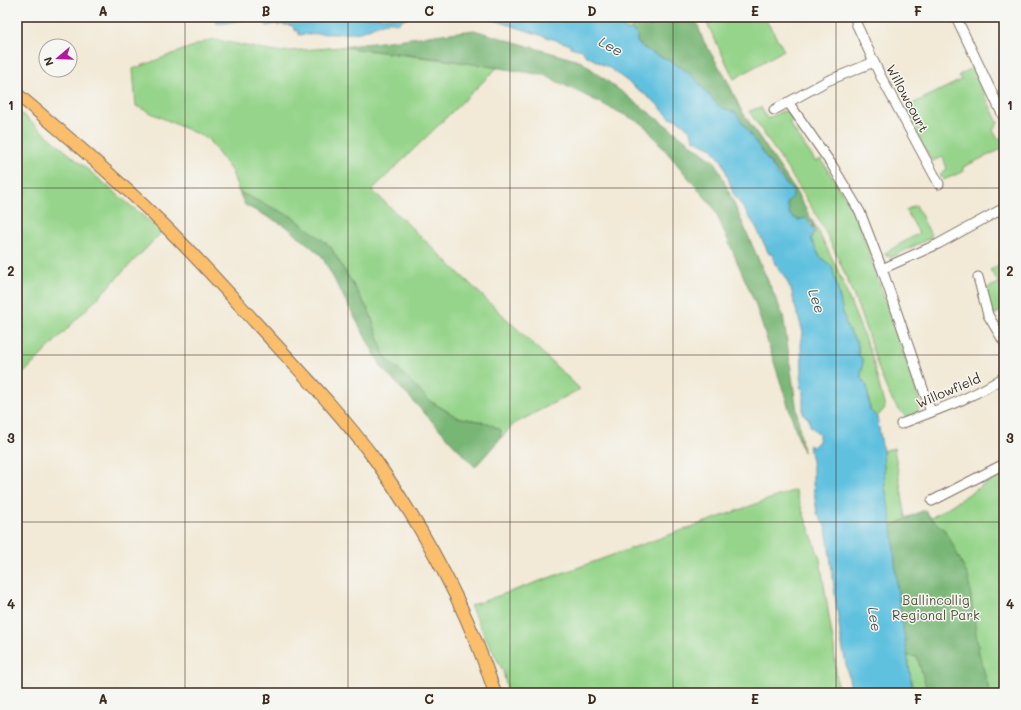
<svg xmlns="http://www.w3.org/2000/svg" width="1021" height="710" viewBox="0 0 1021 710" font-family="Mali,sans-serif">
<rect width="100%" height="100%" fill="#f6f6f2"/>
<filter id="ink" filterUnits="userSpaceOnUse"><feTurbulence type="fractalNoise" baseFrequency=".025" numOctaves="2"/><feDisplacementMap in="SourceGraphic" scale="8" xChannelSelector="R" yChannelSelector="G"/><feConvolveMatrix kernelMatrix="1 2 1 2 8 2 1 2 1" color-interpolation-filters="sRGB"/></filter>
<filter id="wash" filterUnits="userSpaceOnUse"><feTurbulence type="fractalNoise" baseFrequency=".012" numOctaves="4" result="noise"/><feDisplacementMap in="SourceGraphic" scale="16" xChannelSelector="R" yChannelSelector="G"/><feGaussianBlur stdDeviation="0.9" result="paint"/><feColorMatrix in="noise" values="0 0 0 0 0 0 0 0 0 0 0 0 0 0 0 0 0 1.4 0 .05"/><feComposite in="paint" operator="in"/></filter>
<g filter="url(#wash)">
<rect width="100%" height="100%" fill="#f2e9d6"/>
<path fill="#95d48a" stroke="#687f54" d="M602 17H662L651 26 634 24 631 30 628 31 614 22 607 21Z
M704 17H764L784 50 734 79Z
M212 39 276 52 341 47 498 67 372 190 580 389 514 424 500 439 501 430 488 423 457 417 430 401 384 355 370 313 330 246 239 192 232 172 208 139 136 106 133 69Z
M972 68 998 123 993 130 998 139 1004 137V148L963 167V172L943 180 940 174 947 169 943 157 932 161 902 109 961 80 959 75Z
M761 107 767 119 782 111 788 112 793 120 789 123 816 162 821 159 857 218 919 399V408L916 415 909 418C886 407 874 350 865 327 852 289 837 253 818 218 797 182 772 147 749 111Z
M17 110 162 232 17 380Z
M916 205 932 237 892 257 886 256 885 253 919 233 906 210Z
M812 225 817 229 836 266 871 354 885 408 877 417 870 410 869 398 861 377 863 360 858 354V345L846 325 832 266 820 257 811 239 815 231Z
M1004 261V310L993 315 983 290 999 283 990 270Z
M894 448 906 518 925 510 931 518 1004 472V693H913L897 588 892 526 885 491 883 451Z
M795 490 820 559 834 648 838 693H508L503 671 470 606Z"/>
<path fill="#78b676" stroke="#5a704a" d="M662 17H695L703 40 727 80 741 110 795 190 817 229 806 218 798 220 790 215 787 202 793 192 752 139 740 120 718 106 693 77 665 59 653 54 637 42V34L631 30 633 24 651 26Z
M474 30 582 62 716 163 783 315 803 452 755 303 714 208 643 124 544 75 435 58 341 47Z
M239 192 293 217 330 246 370 313 384 355 430 401 457 417 488 423 501 430 500 439 475 467 382 368 321 255 287 227 245 205Z
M925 510 930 518 946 531 968 576 979 653 990 693H928L917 657 907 656 897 588 892 526Z"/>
<path fill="#61c1df" stroke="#4e767e" d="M210 17H411L403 19 398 24C386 17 373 29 360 32 341 36 319 32 299 35L298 31 294 30 293 26 280 24 279 26 276 24 267 26C254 9 233 27 216 23L214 18Z
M448 17H602L607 21 614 22 628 31 631 30 637 34V42C648 54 664 56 677 65 683 68 689 73 694 78 708 91 715 110 735 112L778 175 793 192V197L787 202 790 215 798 220 806 218 815 231 811 239 820 257 832 266 846 325 858 345V354L863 360 861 377 867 386 870 410 877 417 883 451 885 486 892 526 897 588 913 693H852L841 640 828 541 826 528 817 513 813 484V467L809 445 813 447 819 441V434L810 426 809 419 803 414V390L800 387 802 382 801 377 802 372 801 344 803 332 794 303 792 292 785 277 778 269 779 267 775 264 772 254H769L756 227 733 193 723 163 712 148 693 139 691 131 683 124 676 119 670 118 656 103 611 69 585 55 582 50 570 47 571 45 491 19Z"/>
</g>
<g filter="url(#ink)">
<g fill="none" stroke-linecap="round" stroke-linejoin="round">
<defs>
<path id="minor" d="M956 17 1004 118
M856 23 880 75 939 184
M788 102 832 165 860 212 882 269 931 412
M774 110 827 81 874 62
M882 269 938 244 1004 208
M978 277 988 315 1004 342
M901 424C936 410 973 398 1004 377
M932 501 1004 464"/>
<path id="major" d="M17 94C66 135 114 176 160 221 193 253 225 289 256 323 297 368 340 412 376 461 426 532 468 611 495 693"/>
</defs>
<use href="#minor" stroke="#7b6d5e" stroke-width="11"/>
<use href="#major" stroke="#7b6d5e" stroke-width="14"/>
<use href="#minor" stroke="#fff" stroke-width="9"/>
<use href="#major" stroke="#fabe6d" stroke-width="12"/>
</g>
</g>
<path fill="none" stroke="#3b2a1e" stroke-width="1" stroke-opacity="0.55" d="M185 17V693M348 17V693M510 17V693M673 17V693M836 17V693M17 188H1004M17 355H1004M17 522H1004"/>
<g text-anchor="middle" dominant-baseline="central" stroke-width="3" stroke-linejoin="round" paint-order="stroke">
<g font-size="13" fill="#3b2a1e" stroke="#f6f6f2">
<text transform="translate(908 98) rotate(62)">Willowcourt</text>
<text transform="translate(948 390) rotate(-23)">Willowfield</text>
</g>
<g font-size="13" fill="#525439" stroke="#f6f6f2">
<text x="936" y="599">Ballincollig<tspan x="936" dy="15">Regional Park</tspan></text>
</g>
<g font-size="14" font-style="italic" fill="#465758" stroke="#f6f6f2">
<text transform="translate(611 46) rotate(29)">Lee</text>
<text transform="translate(817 301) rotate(71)">Lee</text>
<text transform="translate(875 619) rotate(81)">Lee</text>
</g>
</g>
<rect width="1021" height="710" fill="none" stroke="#f6f6f2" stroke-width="44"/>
<g transform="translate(58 58) rotate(251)"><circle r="19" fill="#f6f6f2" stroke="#aba49d"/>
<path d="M0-3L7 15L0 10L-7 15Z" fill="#b5179e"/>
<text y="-6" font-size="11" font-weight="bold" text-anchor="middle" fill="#3b2a1e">N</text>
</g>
<rect x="22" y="22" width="977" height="666" fill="none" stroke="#3b2a1e" stroke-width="1.5"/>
<g font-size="13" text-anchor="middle" font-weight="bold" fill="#3b2a1e">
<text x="103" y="16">A</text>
<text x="266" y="16">B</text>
<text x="429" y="16">C</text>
<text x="592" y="16">D</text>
<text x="755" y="16">E</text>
<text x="918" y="16">F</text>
<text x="11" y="110">1</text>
<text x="1010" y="110">1</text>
<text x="11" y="276">2</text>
<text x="1010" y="276">2</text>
<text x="11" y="443">3</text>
<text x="1010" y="443">3</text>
<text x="11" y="609">4</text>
<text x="1010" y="609">4</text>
<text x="103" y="704">A</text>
<text x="266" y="704">B</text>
<text x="429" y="704">C</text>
<text x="592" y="704">D</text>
<text x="755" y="704">E</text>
<text x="918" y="704">F</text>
</g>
</svg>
